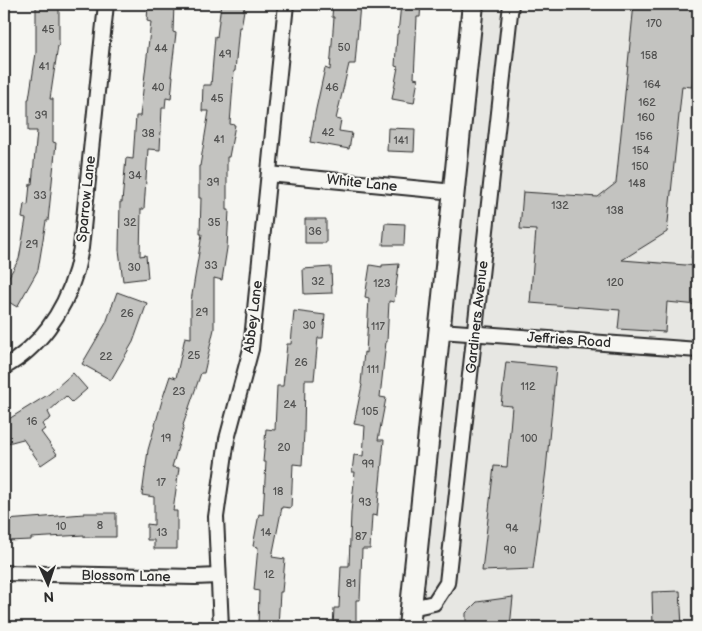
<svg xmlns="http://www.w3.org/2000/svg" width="702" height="631" viewBox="0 0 702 631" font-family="'Balsamiq Sans',sans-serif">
<rect width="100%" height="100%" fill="#f6f6f2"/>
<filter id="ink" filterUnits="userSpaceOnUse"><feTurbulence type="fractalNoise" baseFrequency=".02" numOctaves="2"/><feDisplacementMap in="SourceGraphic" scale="10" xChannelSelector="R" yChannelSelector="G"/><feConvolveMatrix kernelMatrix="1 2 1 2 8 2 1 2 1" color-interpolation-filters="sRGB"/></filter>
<g filter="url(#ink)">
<path fill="#e7e7e3" d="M478 4H698V185L691 257 698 258V454L691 555 698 556V627H417Z"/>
<path fill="#d9d9d5" stroke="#828280" d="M698 185V258H691Z"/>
<path fill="#c3c3c0" stroke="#2b2b2b" d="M36 4H59V46H58L50 99H53V142L56 143 48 221H46L38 270 17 307 4 299V285L19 259 26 219 22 218 24 204 28 205 30 184H32L37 131H28V99H29L36 53Z
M148 4H174L173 32 176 33 171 76H173L171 99 166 98 165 108H162L160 150 148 149 144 209H141L140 256 146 255 148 278 123 281 119 250 120 202H122L126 158 133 159 136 116H140L151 22 147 21Z
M221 4H245L241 28 239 27 235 71H234L230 124 235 125 229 157H227V210H229L227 248 222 280 214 278V329L204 373H201L183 425 184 426 172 467 179 468 173 511H177V549H154V540H147V524L154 525V497L142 495 148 450 163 397 170 376 176 378 185 337 191 338V301L202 234H200L201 198H199V166H200L209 111H202L203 85H211L215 36 217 37Z
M333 4H360L355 64H349L336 119 341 120 339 131 352 133 349 149 310 142 316 109 325 68 330 70 334 17H332Z
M401 4H421L420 17H417L414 78 418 79 414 103 392 99 398 67 395 66 397 34H398Z
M634 4H698V30L692 87 682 86 667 232 622 260 698 266V305L667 302 665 332 618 329 620 310 530 303 536 230 520 229 523 192 598 197 616 183Z
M388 128 415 129 414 152 387 151Z
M305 219H326V243H305Z
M385 223 405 224 404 245H383Z
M399 264 394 302 389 301 387 342H386L380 397 386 398 378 440H384L377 516 372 515 370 549H362L360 600H356V627H333L334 608H339L341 566H349L351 513 355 472H352L354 455 363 456 365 426 354 424 362 385 361 384 364 352 366 353 369 298 365 297 370 265 382 267V265Z
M331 267 332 293 304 294 303 269Z
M117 292 147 303 133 342 111 380 82 364 106 323Z
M294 311 325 315 323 338H318L314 380H305L304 433 302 465 293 464 291 508 282 507 272 557 285 559 282 592H280L278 627H258L259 591 254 590 258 547 253 546 259 514 263 515 266 462H263L266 429 275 430 277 386H283L287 344H291Z
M506 362 556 367 546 470 533 569 482 571 494 466 507 467 512 406 501 405Z
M73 373 87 389 72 402 66 396 48 412 51 418 42 424 45 429 41 432 57 454 41 465 23 439 4 444V422L49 394Z
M84 513H116V537H84V535L31 538V540L7 541 6 520 84 514Z
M680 591 682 627H653L652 592Z
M513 597 510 627H466V613L477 602Z"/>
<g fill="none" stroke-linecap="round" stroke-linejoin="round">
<defs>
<g id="street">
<path d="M269 174 454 192"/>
<path d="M440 331 698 350"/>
<path d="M4 367C38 349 64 312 75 274 78 266 79 257 81 248L106 4"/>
<path d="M4 573 195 577 218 576"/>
<path id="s1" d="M411 608 434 603 447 583 511 4"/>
<path d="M221 627 216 517 227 439 251 349 286 4"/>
</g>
<path id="secondary" d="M409 627 473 4"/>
</defs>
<use href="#street" stroke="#2b2b2b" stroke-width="18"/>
<use href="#secondary" stroke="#2b2b2b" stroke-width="24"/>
<use href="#street" stroke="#f6f6f2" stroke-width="14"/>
<use href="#secondary" stroke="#f6f6f2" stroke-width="20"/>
</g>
</g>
<g text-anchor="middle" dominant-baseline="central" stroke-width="4" stroke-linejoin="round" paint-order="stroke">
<g font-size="11" fill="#515150">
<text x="654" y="23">170</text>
<text x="48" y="29">45</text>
<text x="344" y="47">50</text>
<text x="161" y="48">44</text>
<text x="225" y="54">49</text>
<text x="649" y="55">158</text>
<text x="44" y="66">41</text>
<text x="652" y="84">164</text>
<text x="158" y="87">40</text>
<text x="332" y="87">46</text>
<text x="217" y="98">45</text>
<text x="647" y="102">162</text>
<text x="41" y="115">39</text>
<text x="646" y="117">160</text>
<text x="328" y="132">42</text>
<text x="148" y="133">38</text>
<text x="644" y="136">156</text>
<text x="219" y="139">41</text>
<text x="401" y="140">141</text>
<text x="641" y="150">154</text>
<text x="640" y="166">150</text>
<text x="135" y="175">34</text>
<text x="213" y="182">39</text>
<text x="637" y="183">148</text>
<text x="40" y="195">33</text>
<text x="560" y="205">132</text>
<text x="615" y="210">138</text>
<text x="130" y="222">32</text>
<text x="214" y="222">35</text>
<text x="315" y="231">36</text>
<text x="32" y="244">29</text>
<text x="211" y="265">33</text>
<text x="134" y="267">30</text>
<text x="318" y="281">32</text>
<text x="615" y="282">120</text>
<text x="382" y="283">123</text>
<text x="202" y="312">29</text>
<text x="127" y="313">26</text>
<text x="309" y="325">30</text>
<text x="378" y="326">117</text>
<text x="194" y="355">25</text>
<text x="106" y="356">22</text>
<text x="301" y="362">26</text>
<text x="373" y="369">111</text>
<text x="528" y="386">112</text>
<text x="179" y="391">23</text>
<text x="290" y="404">24</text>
<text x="370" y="411">105</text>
<text x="32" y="421">16</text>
<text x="166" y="438">19</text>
<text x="529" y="438">100</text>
<text x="284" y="447">20</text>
<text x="368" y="464">99</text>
<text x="161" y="482">17</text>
<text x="278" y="491">18</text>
<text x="365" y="502">93</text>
<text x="100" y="525">8</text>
<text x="61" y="526">10</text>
<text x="512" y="528">94</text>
<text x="162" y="532">13</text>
<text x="266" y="532">14</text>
<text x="361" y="536">87</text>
<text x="510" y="550">90</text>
<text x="269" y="574">12</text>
<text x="351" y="583">81</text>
</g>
<g font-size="14" fill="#2b2b2b" stroke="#f6f6f2">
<text transform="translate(362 183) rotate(6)">White Lane</text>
<text transform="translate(86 199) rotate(-84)">Sparrow Lane</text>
<text transform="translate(253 317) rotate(-83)">Abbey Lane</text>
<text stroke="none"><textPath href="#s1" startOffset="315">Gardiners Avenue</textPath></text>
<text transform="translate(569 340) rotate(4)">Jeffries Road</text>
<text transform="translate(126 576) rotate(1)">Blossom Lane</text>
</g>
</g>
<rect width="702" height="631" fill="none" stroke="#f6f6f2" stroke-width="20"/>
<rect x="10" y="10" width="682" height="611" fill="none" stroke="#2b2b2b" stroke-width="2" filter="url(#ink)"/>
<g transform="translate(48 584) rotate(177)" stroke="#f6f6f2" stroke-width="4" paint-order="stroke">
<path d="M0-4L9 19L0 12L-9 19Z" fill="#2b2b2b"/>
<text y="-8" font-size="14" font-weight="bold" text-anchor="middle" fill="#2b2b2b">N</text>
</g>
</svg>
